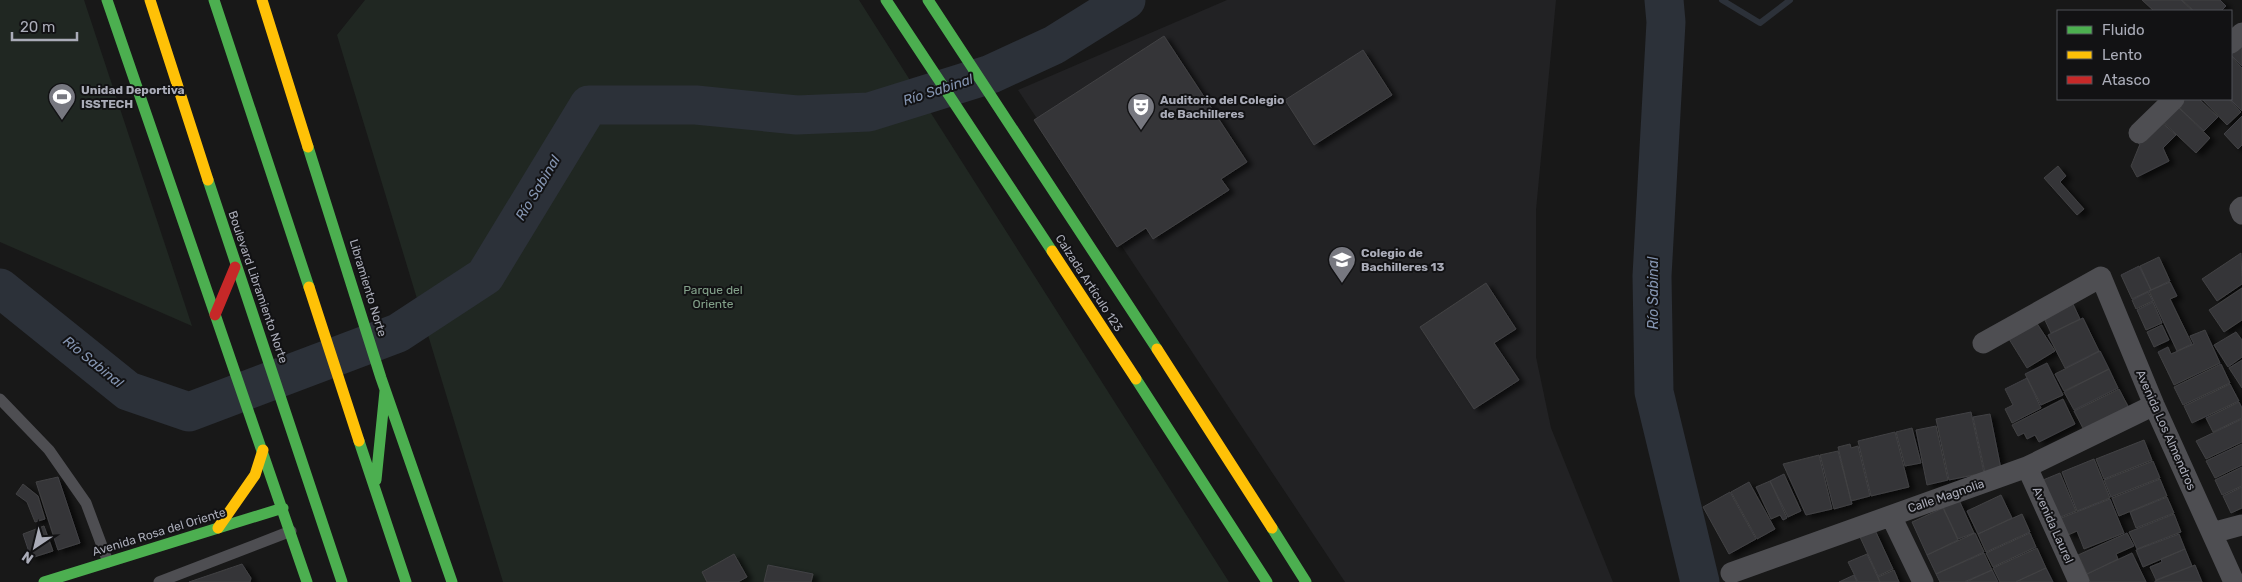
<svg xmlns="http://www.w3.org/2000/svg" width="2242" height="582" viewBox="0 0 2242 582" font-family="Rubik,sans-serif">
<defs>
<filter id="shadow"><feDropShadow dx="5.5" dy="3" stdDeviation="2.5" flood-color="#0009"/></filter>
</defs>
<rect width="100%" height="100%" fill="#181818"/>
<path fill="#222224" d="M1227 0H1556L1536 210V357L1551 428 1613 582H1345L1018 90Z"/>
<path fill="#202722" d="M0 0H84L192 326 0 242Z
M365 0H859L1229 582H503L337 35Z"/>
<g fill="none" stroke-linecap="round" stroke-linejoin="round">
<path stroke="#2c3139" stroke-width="6" d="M1722 0 1760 23 1790 0"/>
<path stroke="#2c3139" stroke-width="39" d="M1664 0 1666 22 1652 276 1654 392 1700 582
M0 288 128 391 189 412 398 333 485 276 589 105H696L797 115 869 112 991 74 1054 45 1126 0"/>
</g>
<path fill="#363637" stroke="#414144" filter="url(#shadow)" d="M2142 0H2181L2193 11H2154Z
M2182 0H2220L2226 6 2221 11H2194Z
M1164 36 1247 162 1221 179 1229 190 1153 239 1146 228 1117 247 1034 120Z
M2242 43V66L2231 55Z
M1363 50 1392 95 1314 145 1285 100Z
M2231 56 2242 68V111L2230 99Z
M2179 99H2199L2218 117 2204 131 2175 104Z
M2202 99H2229L2241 112 2227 125Z
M2175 104 2210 138 2196 153 2160 119Z
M2242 116V145L2238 149 2224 134Z
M2159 120 2176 135 2163 148 2169 161 2137 177 2131 166 2140 144 2138 143Z
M2058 166 2066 176 2060 182 2084 209 2077 215 2044 178Z
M2241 253 2242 284 2217 301 2202 279Z
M2159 257 2170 281 2151 290 2140 266Z
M2139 266 2151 290 2132 299 2121 275Z
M2170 282 2177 296 2170 299 2192 344 2177 351 2149 291Z
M1486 283 1516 329 1494 343 1519 380 1474 409 1420 327Z
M2242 288V320L2224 332 2209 310Z
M2148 292 2153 301 2136 309 2132 300Z
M2153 302 2162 323 2146 330 2137 310Z
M2073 304 2080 319 2051 333 2044 318Z
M2083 318 2099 351 2065 368 2048 335Z
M2036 322 2055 351 2027 368 2009 339Z
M2162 325 2169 340 2154 347 2147 332Z
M2205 330 2220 363 2174 385 2158 352 2168 347 2171 354 2194 344 2190 336Z
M2236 332 2242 340V357L2228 367 2214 345Z
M2100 351 2109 369 2064 391 2055 374Z
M2242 360V388L2229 368Z
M2047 363 2063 395 2041 405 2025 374Z
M2221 364 2230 383 2183 405 2174 387Z
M2109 369 2118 388 2074 410 2064 392Z
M2027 378 2041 408 2012 423 2005 409 2013 405 2005 389Z
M2230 384 2239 401 2192 423 2184 406Z
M2119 389 2129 408 2084 430 2074 411Z
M2063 399 2075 424 2039 442 2035 435 2027 439 2024 433 2018 436 2012 425Z
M2239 402 2242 408V418L2213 432 2206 418Z
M1971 412 1984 473 1949 480 1936 419Z
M1990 414 2001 469 1985 473 1973 417Z
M2242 419V442L2206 459 2196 441Z
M1936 426 1948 480 1927 485 1916 430Z
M1912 428 1921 463 1905 466 1896 432Z
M1895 432 1909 487 1871 496 1858 441Z
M2144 440 2152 460 2104 479 2096 459Z
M1850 444 1851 448 1858 446 1870 496 1851 501 1838 447Z
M2242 444V465L2215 478 2206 461Z
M1838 451 1852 504 1834 509 1820 455Z
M1819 455 1832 509 1806 515 1783 464Z
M2094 459 2110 498 2077 511 2062 472Z
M2153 461 2160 478 2111 497 2104 480Z
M2242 467V486L2222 495 2215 480Z
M2060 473 2076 511 2058 518 2043 480Z
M1784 474 1801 511 1788 517 1770 481Z
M58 477 80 543 58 550 36 482Z
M2160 479 2167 496 2119 516 2112 498Z
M1770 481 1787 518 1783 520 1780 515 1771 519 1756 487Z
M1749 482 1775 529 1757 539 1731 492Z
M23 484 38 496 45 519 35 522 27 502 16 494Z
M2242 487V508L2231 513 2223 496Z
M1730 492 1756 539 1729 554 1703 507Z
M2001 495 2012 518 1978 534 1967 511Z
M2167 497 2174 513 2136 528 2130 512Z
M2110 499 2124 533 2084 549 2077 531 2068 535 2061 518Z
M1959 500 1974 533 1958 539 1943 507Z
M1943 508 1958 540 1927 555 1912 522Z
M2022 514 2030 532 1986 552 1978 534Z
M2174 514 2181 532 2137 549 2129 532Z
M44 526 53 551 31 558 23 534Z
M1875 530 1893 569 1878 576 1860 537Z
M1975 533 1984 552 1936 574 1927 555Z
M2030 533 2036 547 1993 567 1986 553Z
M2127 533 2134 546 2116 554 2118 559 2087 574 2078 555Z
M2179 534 2185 549 2143 567 2136 550Z
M2037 548 2046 568 2015 582H2000L1993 568Z
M2185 549 2192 566 2156 580 2150 567 2162 562 2161 559Z
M1984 553 1992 570 1964 582H1940L1936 574Z
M2132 553 2146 582H2090L2087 574Z
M734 554 747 577 738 582H707L702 572Z
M1867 554 1880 582H1858L1848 562Z
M242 564 251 578 250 582H189Z
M768 565 813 574 811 582H764Z
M2195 565 2202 582H2155V581Z
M2046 568 2053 582H2016Z
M1894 570 1899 582H1880L1878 577Z
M1992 570 1998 582H1966Z
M1854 575 1857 582H1839Z"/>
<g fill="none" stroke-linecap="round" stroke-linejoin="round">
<path stroke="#4e4e52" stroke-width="11" d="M0 399 49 450 86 503 108 562
M159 582 291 531"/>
<path stroke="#4e4e52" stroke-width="21" d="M2231 43 2242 33
M2139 133 2174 99
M2242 207 2240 209 2242 214
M1983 343 2101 277 2154 405 2234 582
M2027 467 2079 582
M1891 516 1923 582
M2212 533 2242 525
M1731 573 2027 467 2154 405"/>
<path stroke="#4caf50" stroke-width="11" d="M107 0 307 582
M214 0 309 287
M886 0 1052 251
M928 0 1157 349
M308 147 381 378 452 582
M208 180 342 582
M1136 379 1267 582
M359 441 406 582
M376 480 385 391
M1272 528 1306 582
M44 582 283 508"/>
<path stroke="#ffc107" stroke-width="11" d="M150 0 208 180
M262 0 308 147
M1052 251 1136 379
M309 287 359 441
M1157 349 1272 528
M218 528 255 475 263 450"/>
<path stroke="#c62828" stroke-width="11" d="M215 315 235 267"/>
</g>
<defs>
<symbol id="stadium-pin" viewBox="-11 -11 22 30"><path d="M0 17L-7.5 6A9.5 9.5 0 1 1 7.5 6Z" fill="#777880" stroke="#121214"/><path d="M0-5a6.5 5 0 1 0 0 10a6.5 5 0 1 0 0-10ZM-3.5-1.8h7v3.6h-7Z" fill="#fff"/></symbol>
<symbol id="theatre-pin" viewBox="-11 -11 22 30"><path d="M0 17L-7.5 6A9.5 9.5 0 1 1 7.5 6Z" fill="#777880" stroke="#121214"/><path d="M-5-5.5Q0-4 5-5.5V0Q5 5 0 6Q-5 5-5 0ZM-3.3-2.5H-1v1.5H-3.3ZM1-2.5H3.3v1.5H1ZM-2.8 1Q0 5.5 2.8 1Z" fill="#fff"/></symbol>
<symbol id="school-pin" viewBox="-11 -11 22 30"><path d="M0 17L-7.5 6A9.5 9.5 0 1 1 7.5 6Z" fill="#777880" stroke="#121214"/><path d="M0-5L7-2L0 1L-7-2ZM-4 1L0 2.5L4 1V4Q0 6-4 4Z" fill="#fff"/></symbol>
</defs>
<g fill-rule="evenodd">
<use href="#stadium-pin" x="46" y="81" width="32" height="43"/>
<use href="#theatre-pin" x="1125" y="91" width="32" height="43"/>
<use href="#school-pin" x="1326" y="244" width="32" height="43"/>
</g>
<g text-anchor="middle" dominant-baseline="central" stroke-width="4" stroke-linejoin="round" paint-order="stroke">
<g font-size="12" font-weight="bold" fill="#aaacb8" stroke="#121214" text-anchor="start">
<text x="81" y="90">Unidad Deportiva<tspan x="81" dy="14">ISSTECH</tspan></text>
<text x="1160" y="100">Auditorio del Colegio<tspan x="1160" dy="14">de Bachilleres</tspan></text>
<text x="1361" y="253">Colegio de<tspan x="1361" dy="14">Bachilleres 13</tspan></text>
</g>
<g font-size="12" fill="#aaacb8" stroke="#121214">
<text transform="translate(1089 283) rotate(57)">Calzada Artículo 123</text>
<text transform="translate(258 287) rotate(71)">Boulevard Libramiento Norte</text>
<text transform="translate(368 288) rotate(73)">Libramiento Norte</text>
<text transform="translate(2166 430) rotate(66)">Avenida Los Almendros</text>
<text transform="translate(1946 496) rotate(-19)">Calle Magnolia</text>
<text transform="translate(2053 525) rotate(66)">Avenida Laurel</text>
<text transform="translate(159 532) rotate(-17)">Avenida Rosa del Oriente</text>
</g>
<g font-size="12" fill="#83a18a" stroke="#121214">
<text x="713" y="290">Parque del<tspan x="713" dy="14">Oriente</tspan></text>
</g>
<g font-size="14" font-style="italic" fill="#8494b0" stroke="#121214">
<text transform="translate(938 90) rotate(-18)">Río Sabinal</text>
<text transform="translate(538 188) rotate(-59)">Río Sabinal</text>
<text transform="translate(1653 293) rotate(-90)">Río Sabinal</text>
<text transform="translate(93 362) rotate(39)">Río Sabinal</text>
</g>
</g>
<rect x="2057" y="10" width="175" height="90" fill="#121214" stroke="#4f5056"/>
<rect x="2067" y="26" width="25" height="8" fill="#4caf50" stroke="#4f5056"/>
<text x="2102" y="35" font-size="15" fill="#aaacb8">Fluido</text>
<rect x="2067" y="51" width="25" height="8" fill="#ffc107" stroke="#4f5056"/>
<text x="2102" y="60" font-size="15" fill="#aaacb8">Lento</text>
<rect x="2067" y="76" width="25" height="8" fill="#c62828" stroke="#4f5056"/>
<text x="2102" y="85" font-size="15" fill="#aaacb8">Atasco</text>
<g transform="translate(35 547) rotate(215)" stroke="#121214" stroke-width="4" paint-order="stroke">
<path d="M0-4L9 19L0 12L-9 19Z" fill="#aaacb8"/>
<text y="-8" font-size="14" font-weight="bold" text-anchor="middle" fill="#aaacb8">N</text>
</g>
<path d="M12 32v8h65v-8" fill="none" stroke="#aaacb8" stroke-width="2.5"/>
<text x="20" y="32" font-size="15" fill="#aaacb8" stroke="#121214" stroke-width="4" paint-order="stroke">20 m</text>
</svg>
